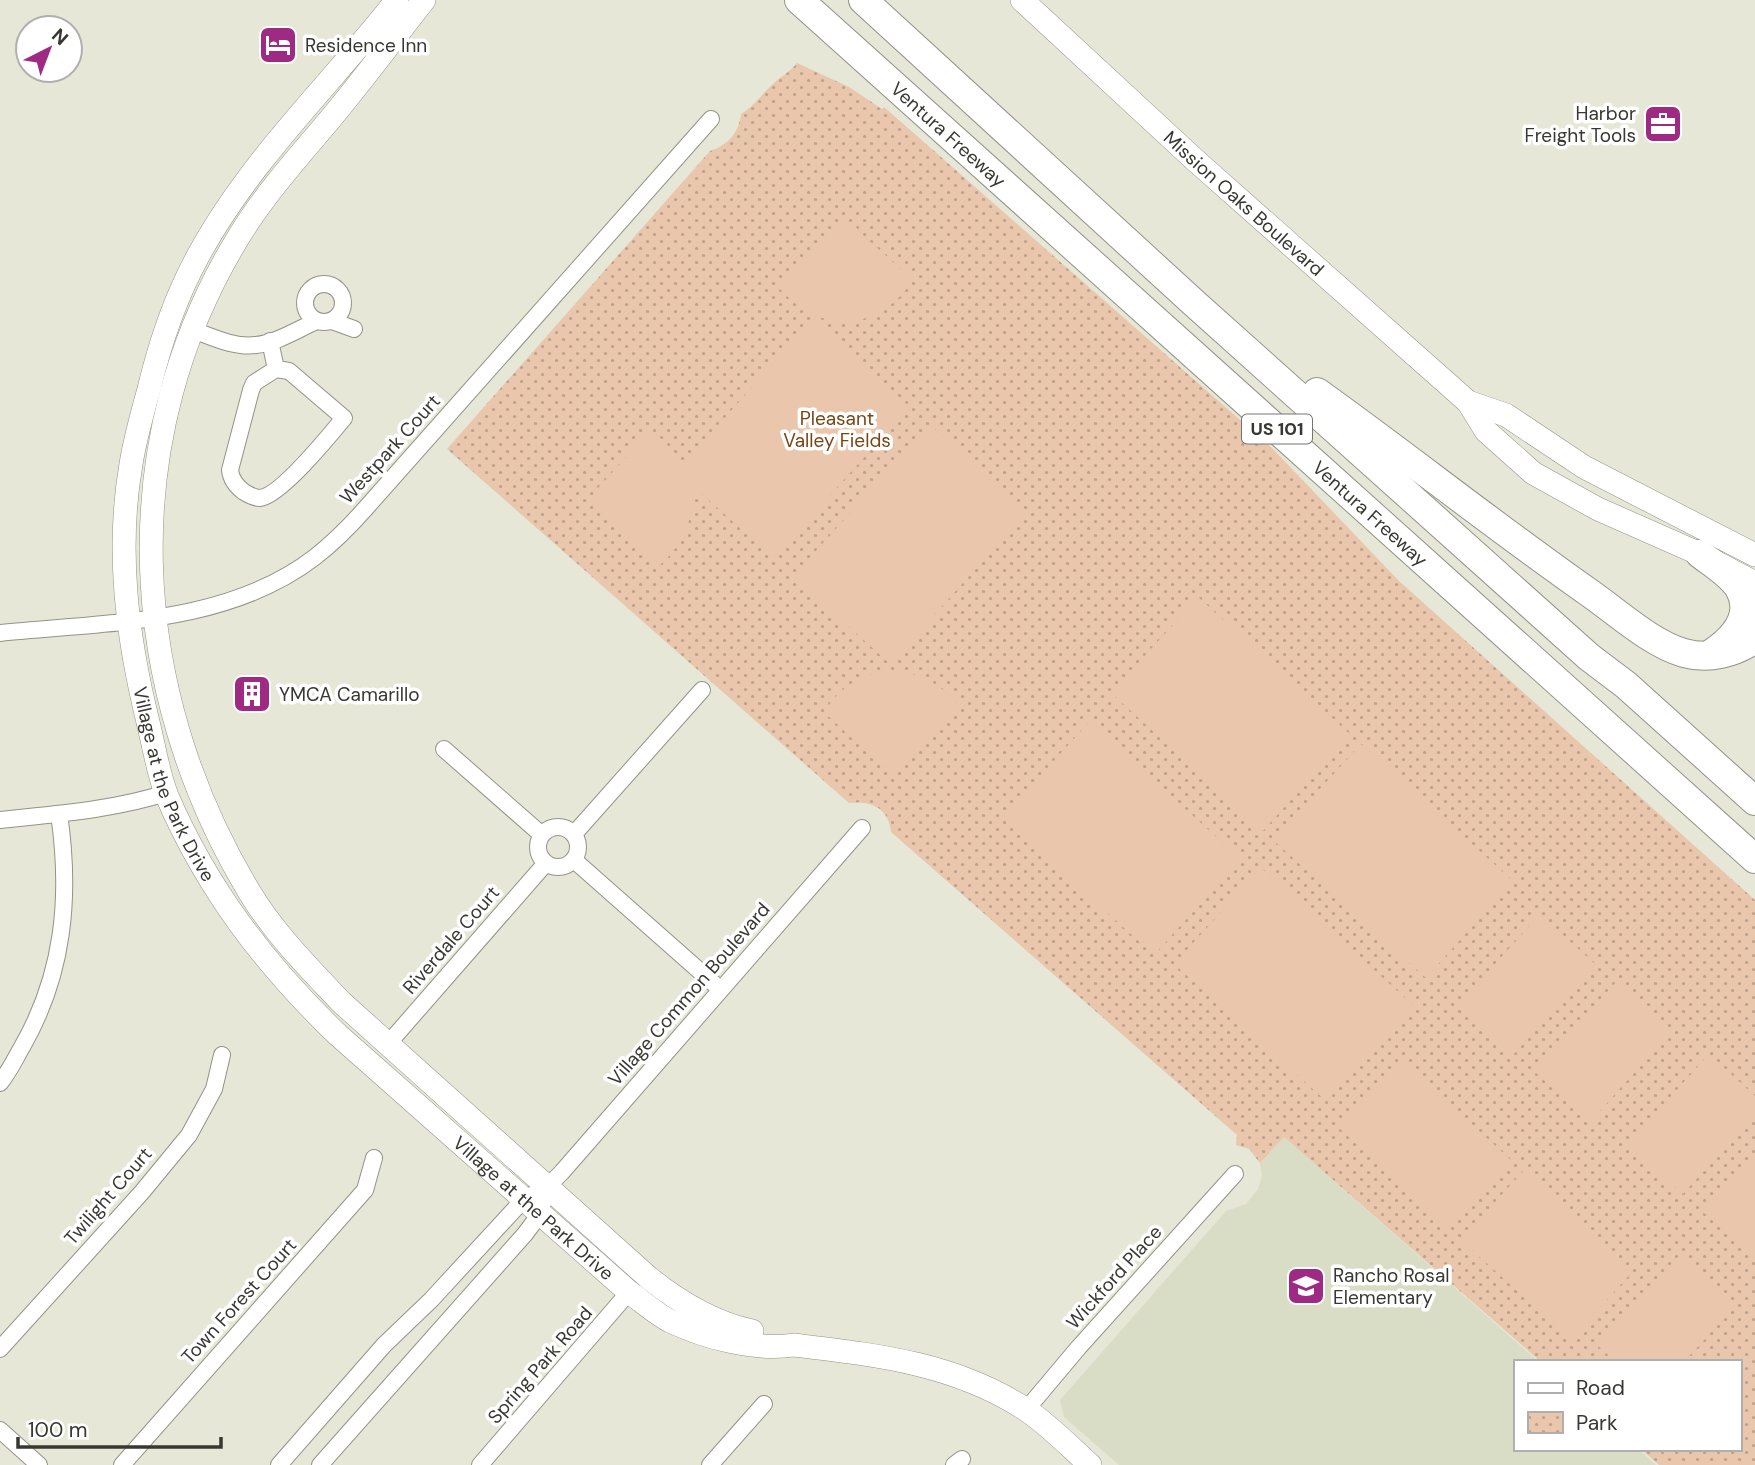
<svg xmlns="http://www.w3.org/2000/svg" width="1755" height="1465" viewBox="0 0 1755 1465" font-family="'DM Sans',sans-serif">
<defs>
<pattern id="park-dots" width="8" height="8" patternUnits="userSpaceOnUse" patternTransform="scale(1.75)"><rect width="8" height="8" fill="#e9c6ac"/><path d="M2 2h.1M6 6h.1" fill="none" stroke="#bea28d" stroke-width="1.8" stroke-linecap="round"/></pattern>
</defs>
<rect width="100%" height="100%" fill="#e6e7d7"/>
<path fill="#daddc6" d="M1284 1137 1539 1362H1515V1449H1638L1656 1465H1119L1064 1417 1060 1400 1226 1211 1246 1204 1258 1189 1262 1176 1260 1163Z"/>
<path fill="url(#park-dots)" d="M797 63 849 87 882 109 884 107 1272 448 1399 581 1755 900V1465H1659L1641 1449H1739V1362H1541L1284 1137 1260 1163 1249 1149 1236 1145 1237 1135 891 832C889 808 871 800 849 803L447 449 710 151C728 145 739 133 741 114 756 105 763 92 775 82 783 75 790 72 797 63Z"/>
<path fill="#e9c6ac" d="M845 223 855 226 863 235 913 280C878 333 820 335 779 288L830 230 836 225Z
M813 319 910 407 773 558 691 484C695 518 685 543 660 565L597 510 594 500 597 489 650 431 663 440 684 463Z
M930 425 1027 512 890 664 793 576Z
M1198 597 1350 734 1263 831 1111 693Z
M885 671C917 671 937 681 958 704L907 763 893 769 879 764 824 712C839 688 858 676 885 671Z
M1089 722 1241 859 1154 955 1002 818Z
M1361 744 1513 881 1426 978 1273 840Z
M1261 868 1413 1005 1326 1101 1174 964Z
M1540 914 1595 964 1514 1054 1459 1004Z
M1616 982 1671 1032 1590 1122 1535 1072Z
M1709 1054 1755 1096V1114L1683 1194 1628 1144Z
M1400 1059 1510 1159 1448 1228 1338 1127Z
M1755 1155V1259L1703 1212Z
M1523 1171 1633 1271 1571 1340 1461 1240Z
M1679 1256 1735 1306 1684 1362H1616L1598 1346Z"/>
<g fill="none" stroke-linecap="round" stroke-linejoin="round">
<defs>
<path id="street" d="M305 303a19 19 0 1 1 38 0a19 19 0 1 1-38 0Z
M332 321 354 329
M193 330C212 337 235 348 256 345 277 343 298 329 317 321
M270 341 276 369 289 371 344 418C330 435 280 496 260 498 254 498 249 495 244 492 236 486 231 480 230 470L251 390 254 383 276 369
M0 633C105 622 227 625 315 557 333 543 350 526 365 509L711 119
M444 749 542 835
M0 820C55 814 113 810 166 793
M538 847a20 20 0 1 1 40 0a20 20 0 1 1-40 0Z
M574 834 702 690
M574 860 720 989
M387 1045 546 863
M0 1083C9 1072 15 1059 22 1047 64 974 71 896 59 814
M0 1349 142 1192 189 1135 214 1089 222 1055
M1026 1410 1079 1347 1235 1174
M0 1430 39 1465
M122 1465 365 1190 374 1158
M279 1465 384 1345 431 1300 524 1199 547 1187 562 1172 862 828
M320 1465 525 1234 540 1214 543 1203
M480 1465 629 1292
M710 1465 764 1404
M954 1465 962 1459"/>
<g id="secondary">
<path id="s1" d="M397 0C330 85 250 160 198 256 175 298 160 343 149 389 142 414 135 439 131 464 116 550 127 637 148 722 154 746 158 773 167 796 207 889 265 965 338 1035L629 1292C642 1301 656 1314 670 1321 706 1338 755 1351 794 1345 876 1355 954 1363 1025 1409 1048 1424 1069 1446 1090 1465"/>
<path d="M424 0C390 43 357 88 321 130 293 163 264 196 241 233 113 438 127 690 250 893 274 933 309 968 341 1002L649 1278C679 1302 714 1323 752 1331"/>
<path id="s2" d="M1022 0 1195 160 1468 402 1486 431 1533 473 1598 509 1700 554 1755 583"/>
<path d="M1468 402 1506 415 1584 467 1755 555"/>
</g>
<g id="highway">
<path id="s3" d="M799 0 1755 859"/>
<path d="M863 0 1194 303 1589 657 1626 685 1755 801"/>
<path d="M1317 392C1409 458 1498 529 1591 594 1618 613 1652 644 1684 653 1709 660 1735 653 1755 639"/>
<path d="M1700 554C1713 564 1730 574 1739 588 1755 615 1734 638 1712 653"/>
</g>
</defs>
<use href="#street" stroke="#929485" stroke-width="18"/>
<use href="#secondary" stroke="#929485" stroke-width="24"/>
<use href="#highway" stroke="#929485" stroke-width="30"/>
<use href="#street" stroke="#fff" stroke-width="16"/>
<use href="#secondary" stroke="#fff" stroke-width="23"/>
<use href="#highway" stroke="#fff" stroke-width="28"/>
</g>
<defs>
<symbol id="hotel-square" viewBox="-11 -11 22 22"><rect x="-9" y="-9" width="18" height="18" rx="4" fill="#9f2a83" stroke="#fff"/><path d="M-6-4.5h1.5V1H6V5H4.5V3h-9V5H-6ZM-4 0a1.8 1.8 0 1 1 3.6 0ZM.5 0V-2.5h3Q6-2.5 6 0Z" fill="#fff"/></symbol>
<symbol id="office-square" viewBox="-11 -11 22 22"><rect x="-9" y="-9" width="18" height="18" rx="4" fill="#9f2a83" stroke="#fff"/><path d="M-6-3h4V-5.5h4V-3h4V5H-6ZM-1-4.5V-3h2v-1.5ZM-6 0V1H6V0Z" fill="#fff"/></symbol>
<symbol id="building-square" viewBox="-11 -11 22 22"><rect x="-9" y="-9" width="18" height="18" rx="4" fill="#9f2a83" stroke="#fff"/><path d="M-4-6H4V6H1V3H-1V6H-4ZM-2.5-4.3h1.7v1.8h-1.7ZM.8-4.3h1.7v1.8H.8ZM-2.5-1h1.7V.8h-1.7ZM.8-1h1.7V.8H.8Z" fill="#fff"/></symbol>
<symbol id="school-square" viewBox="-11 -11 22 22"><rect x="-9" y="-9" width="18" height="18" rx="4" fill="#9f2a83" stroke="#fff"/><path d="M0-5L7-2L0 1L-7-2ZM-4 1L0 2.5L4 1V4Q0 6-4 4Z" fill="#fff"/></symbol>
</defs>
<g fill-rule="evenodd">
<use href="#hotel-square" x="256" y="23" width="44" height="44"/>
<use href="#office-square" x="1641" y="102" width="44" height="44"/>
<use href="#building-square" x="230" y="672" width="44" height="44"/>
<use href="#school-square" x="1284" y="1264" width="44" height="44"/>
</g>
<g text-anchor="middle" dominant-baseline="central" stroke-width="7" stroke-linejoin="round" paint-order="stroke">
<rect fill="#fff" stroke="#747470" stroke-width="2" x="1242" y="414.5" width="70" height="29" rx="5"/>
<g font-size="18" font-weight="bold" fill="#383832">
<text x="1277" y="429">US 101</text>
</g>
<g font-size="19" fill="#383832" stroke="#fff" text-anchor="start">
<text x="305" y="45">Residence Inn</text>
<text x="1636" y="113" text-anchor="end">Harbor<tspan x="1636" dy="22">Freight Tools</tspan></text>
<text x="279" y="694">YMCA Camarillo</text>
<text x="1333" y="1275">Rancho Rosal<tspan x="1333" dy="22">Elementary</tspan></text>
</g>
<g font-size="19" fill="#383832" stroke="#fff">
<text stroke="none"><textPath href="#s3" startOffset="201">Ventura Freeway</textPath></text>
<text stroke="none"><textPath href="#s2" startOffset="301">Mission Oaks Boulevard</textPath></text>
<text transform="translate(390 449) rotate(-48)">Westpark Court</text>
<text stroke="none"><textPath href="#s3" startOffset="768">Ventura Freeway</textPath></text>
<text stroke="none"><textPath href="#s1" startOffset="872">Village at the Park Drive</textPath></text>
<text transform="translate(451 940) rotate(-49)">Riverdale Court</text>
<text transform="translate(689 994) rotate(-49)">Village Common Boulevard</text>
<text transform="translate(108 1196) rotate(-49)">Twilight Court</text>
<text stroke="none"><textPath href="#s1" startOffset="1438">Village at the Park Drive</textPath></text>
<text transform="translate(1114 1277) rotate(-48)">Wickford Place</text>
<text transform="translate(239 1301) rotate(-48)">Town Forest Court</text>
<text transform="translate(540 1365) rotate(-49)">Spring Park Road</text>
</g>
<g font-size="19" fill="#784514" stroke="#fff">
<text x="837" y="418">Pleasant<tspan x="837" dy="22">Valley Fields</tspan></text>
</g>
</g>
<rect x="1514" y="1360" width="228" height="91" fill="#ffffff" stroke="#afafad" stroke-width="2"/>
<rect x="1528" y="1383" width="35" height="10" fill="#ffffff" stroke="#afafad" stroke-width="2"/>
<text x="1576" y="1395" font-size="21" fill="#383832">Road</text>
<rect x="1528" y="1412" width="35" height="21" fill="url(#park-dots)" stroke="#afafad" stroke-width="2"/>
<text x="1576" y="1430" font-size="21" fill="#383832">Park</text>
<g transform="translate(49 49) rotate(42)"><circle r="33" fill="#ffffff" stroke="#afafad" stroke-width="2"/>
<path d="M0-5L12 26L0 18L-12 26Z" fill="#9f2a83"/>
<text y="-10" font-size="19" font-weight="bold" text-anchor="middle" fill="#383832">N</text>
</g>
<path d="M18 1437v10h203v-10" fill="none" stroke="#383832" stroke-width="3.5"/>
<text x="28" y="1437" font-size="21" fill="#383832" stroke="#ffffff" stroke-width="5" paint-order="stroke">100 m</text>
</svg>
